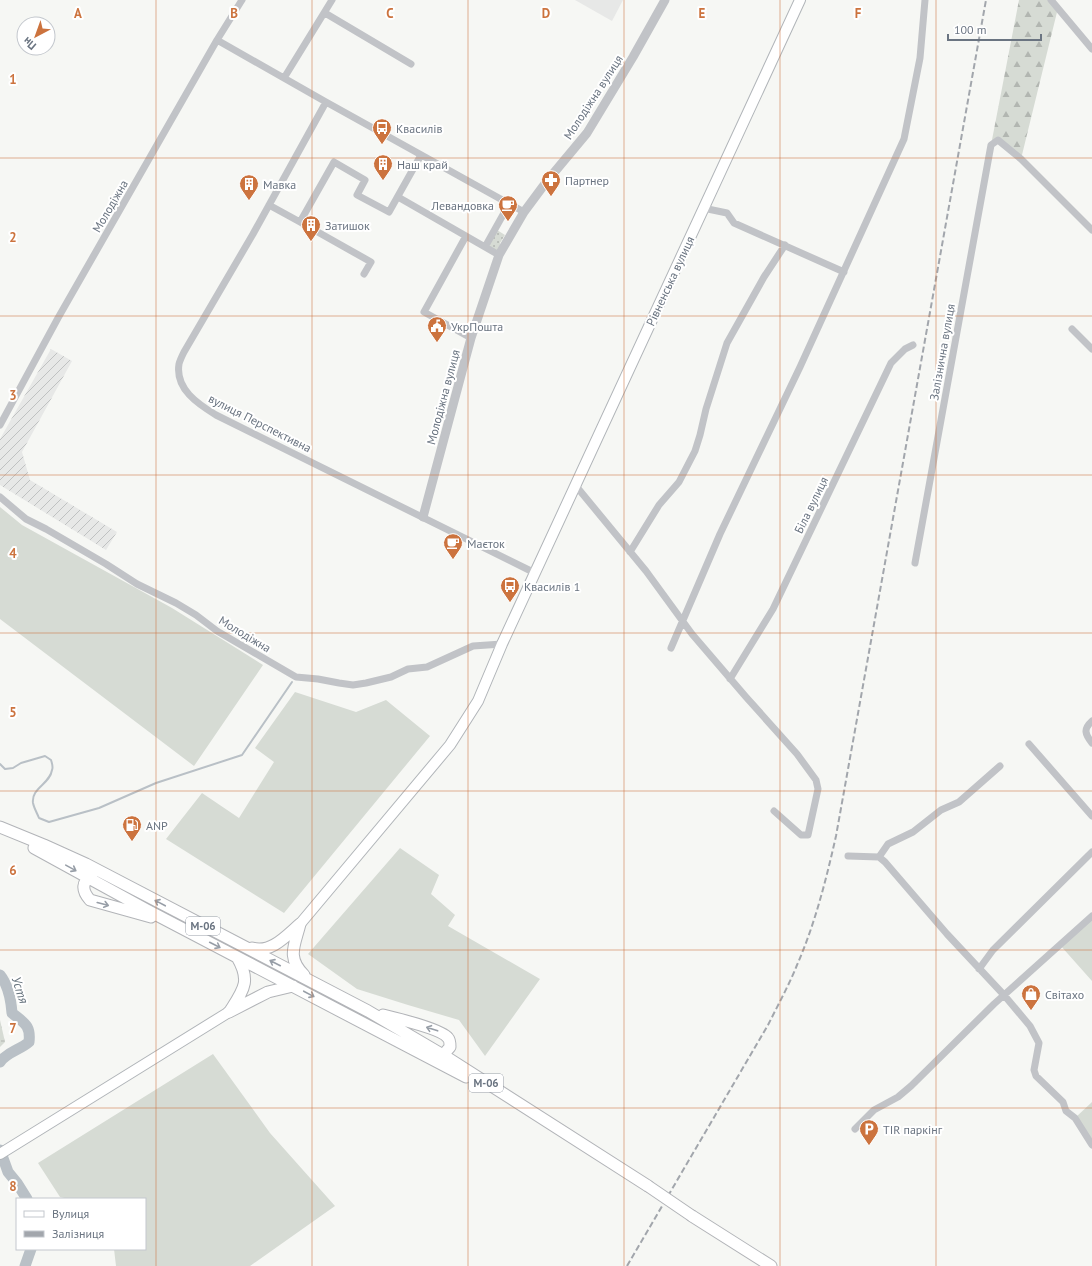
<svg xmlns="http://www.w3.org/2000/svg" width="1092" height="1266" viewBox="0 0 1092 1266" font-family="'PT Sans',sans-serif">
<defs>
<pattern id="industrial-furrows" width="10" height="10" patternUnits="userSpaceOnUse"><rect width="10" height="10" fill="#e7e8e7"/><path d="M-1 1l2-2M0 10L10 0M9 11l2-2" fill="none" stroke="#bfc1c1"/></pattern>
<pattern id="grass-dots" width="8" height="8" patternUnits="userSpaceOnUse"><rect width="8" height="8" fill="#d6dbd4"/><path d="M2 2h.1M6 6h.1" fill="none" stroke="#b2b6b1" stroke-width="1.8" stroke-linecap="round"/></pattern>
<pattern id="forest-firs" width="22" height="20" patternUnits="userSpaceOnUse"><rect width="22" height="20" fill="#d6dbd4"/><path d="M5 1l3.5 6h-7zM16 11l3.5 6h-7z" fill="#b2b6b1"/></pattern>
<pattern id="wetland-marsh" width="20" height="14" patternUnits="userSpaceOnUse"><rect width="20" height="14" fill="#d6dbd4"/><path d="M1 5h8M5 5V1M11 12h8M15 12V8" fill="none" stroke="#b2b6b1"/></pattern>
</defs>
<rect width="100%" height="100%" fill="#f6f7f4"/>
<path fill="#e7e8e7" d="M575 0H623L612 21Z"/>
<path fill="url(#industrial-furrows)" d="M51 349 72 361 22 452 30 480 117 532 106 550 0 485V439Z"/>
<path fill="url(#grass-dots)" d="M497 230 505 235 500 243 501 246 498 250H495L489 246Z"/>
<path fill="url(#forest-firs)" d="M1019 0H1051L1058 8 1021 159 998 140 991 145Z"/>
<path fill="url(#wetland-marsh)" d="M0 1020 5 1042 0 1047Z"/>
<path fill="#d6dbd4" d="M0 507 22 525 172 608 263 665 194 766 0 619Z
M295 692 356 712 386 700 430 736 284 913 166 839 202 793 239 818 274 762 255 748Z
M400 848 439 875 431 894 455 915 448 926 540 979 485 1056 459 1020 408 1005 357 989 308 954Z
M1092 916V981L1060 945Z
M213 1054 270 1133 335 1206 250 1266H116L114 1249H145V1199H69L60 1197 38 1163Z
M1092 1102V1145L1075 1118Z"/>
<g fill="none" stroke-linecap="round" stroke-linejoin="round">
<path stroke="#b9c0c6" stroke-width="2" d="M0 764 5 769 13 768 21 763 45 756 51 760C52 763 53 768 52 770 50 784 31 788 33 803 34 808 37 813 39 818L49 822 99 808 156 783 242 755 292 682"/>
<path stroke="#b9c0c6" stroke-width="11" d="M0 975C8 985 11 1000 12 1013 24 1023 31 1025 29 1042 20 1050 7 1052 0 1062
M0 1150 8 1172 17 1183 27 1199
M25 1266 31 1249"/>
<defs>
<path id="secondary" d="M300 924 450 745 478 701 502 644 800 0
M0 1154 229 1012"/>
<path id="trunk" d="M0 827 44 845 86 864 368 1011 443 1055 648 1186
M34 848 147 910 466 1077
M92 874C82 882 81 890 90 900L151 917
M300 924C295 945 286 957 304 975
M252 948C271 954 287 935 300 924
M230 1011C244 989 251 981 237 957
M229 1012 268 992 293 986
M383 1015C395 1018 442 1029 448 1038 450 1040 450 1044 450 1047L443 1055H437
M692 1216 771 1266"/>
</defs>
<use href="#secondary" stroke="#b1b5b9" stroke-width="12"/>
<use href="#trunk" stroke="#b2b4b8" stroke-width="13"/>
<path stroke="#c1c3c7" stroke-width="7" d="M1051 0 1092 49
M325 13 411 64
M217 40 326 102 524 212
M284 78 332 0
M326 102 253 234 184 352C182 356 180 360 179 364 175 389 198 404 216 415L535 573
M398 197 499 255
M269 205 300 222 334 162 365 180 357 195 389 212 421 155
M703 208 727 213 734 223 844 272
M300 222 371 262 364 274
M466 236 424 312 471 338
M485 247 509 204
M1072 329 1092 349
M0 425 58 318 217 40 242 0
M576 486 646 571 692 634 746 697 797 754 816 780 818 789 808 835H801L774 811
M0 497 26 519 46 529 106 564 137 584 176 603 196 615 217 631 296 677 318 679 339 683 353 685 366 683 391 677 408 669 427 667 473 646 502 644
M630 552 659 505 679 482 695 451 700 435 706 409 727 343 764 277 785 245
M915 563 991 145 998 140 1021 159 1092 230
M671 648 720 534 800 367 904 139 920 58 925 0
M730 679 773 609 891 363 905 349 913 345
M1092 721C1083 729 1085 734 1092 743
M1029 744 1092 816
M848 856 879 857 885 862 947 934 1004 995 1030 1026 1039 1043 1034 1070 1036 1076 1063 1102 1066 1111 1075 1118 1092 1145
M879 857 888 844 913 832 941 810 959 802 1000 766
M979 969 993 950 1092 852
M855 1129 874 1110 898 1097 911 1086 994 1004 1092 916"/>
<path stroke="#c1c3c7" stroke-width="9" d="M423 517 471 338 499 255 524 212 547 181 587 133 633 57 665 0"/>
<use href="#secondary" stroke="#fff" stroke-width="10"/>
<use href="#trunk" stroke="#fff" stroke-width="11"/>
<path stroke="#a2a6ac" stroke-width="2" stroke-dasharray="6 3" stroke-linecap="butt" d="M627 1266 768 1025C778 1005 789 985 797 965 815 924 826 880 836 836L986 0"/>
<defs>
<path id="trunk-bridge" d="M648 1186 692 1216"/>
</defs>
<use href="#trunk-bridge" stroke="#b2b4b8" stroke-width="13" stroke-linecap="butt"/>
<use href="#trunk-bridge" stroke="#fff" stroke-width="11"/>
</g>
<defs><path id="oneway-shaft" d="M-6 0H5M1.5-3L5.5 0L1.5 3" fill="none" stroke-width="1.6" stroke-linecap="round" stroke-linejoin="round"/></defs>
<g stroke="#979ea7">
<use href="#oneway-shaft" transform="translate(71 868) rotate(29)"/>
<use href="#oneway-shaft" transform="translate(160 903) rotate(-152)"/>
<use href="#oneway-shaft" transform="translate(103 904) rotate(15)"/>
<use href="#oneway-shaft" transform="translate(215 945) rotate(27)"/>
<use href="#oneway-shaft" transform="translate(275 963) rotate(-153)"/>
<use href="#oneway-shaft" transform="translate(309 994) rotate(28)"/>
<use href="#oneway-shaft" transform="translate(432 1029) rotate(-162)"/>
</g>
<path fill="none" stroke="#cc733e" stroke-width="1" stroke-opacity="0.55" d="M156 0V1266M312 0V1266M468 0V1266M624 0V1266M780 0V1266M936 0V1266M0 158H1092M0 316H1092M0 475H1092M0 633H1092M0 791H1092M0 950H1092M0 1108H1092"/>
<defs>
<symbol id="bus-pin" viewBox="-11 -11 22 30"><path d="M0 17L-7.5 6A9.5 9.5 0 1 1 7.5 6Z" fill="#cc733e" stroke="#fff"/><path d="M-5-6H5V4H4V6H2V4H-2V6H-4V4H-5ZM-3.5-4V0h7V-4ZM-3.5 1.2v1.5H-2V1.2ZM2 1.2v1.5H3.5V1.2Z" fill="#fff"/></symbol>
<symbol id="building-pin" viewBox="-11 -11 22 30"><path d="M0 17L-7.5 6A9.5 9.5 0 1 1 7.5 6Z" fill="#cc733e" stroke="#fff"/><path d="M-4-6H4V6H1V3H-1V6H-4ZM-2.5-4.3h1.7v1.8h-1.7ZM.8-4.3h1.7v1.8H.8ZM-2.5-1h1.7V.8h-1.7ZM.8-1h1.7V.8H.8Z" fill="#fff"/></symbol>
<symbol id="pharmacy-pin" viewBox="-11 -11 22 30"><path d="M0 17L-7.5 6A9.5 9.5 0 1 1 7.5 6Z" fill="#cc733e" stroke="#fff"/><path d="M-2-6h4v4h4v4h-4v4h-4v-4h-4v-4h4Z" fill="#fff"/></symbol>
<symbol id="cafe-pin" viewBox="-11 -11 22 30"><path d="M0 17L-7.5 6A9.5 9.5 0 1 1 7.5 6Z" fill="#cc733e" stroke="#fff"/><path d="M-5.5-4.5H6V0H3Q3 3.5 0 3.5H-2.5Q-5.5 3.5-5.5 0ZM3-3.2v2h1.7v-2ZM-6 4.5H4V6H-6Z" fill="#fff"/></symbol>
<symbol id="civic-pin" viewBox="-11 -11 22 30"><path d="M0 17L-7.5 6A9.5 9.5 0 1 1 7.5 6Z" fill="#cc733e" stroke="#fff"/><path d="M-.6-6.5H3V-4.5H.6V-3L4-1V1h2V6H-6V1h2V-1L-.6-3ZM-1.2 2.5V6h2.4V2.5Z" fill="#fff"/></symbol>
<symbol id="fuel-pin" viewBox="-11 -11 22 30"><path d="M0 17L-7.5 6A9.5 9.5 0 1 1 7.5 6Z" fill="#cc733e" stroke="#fff"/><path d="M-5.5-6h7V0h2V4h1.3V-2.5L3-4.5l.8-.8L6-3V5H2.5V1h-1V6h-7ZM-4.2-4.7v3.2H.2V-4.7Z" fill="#fff"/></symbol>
<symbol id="shop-pin" viewBox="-11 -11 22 30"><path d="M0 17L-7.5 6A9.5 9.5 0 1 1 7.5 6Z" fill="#cc733e" stroke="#fff"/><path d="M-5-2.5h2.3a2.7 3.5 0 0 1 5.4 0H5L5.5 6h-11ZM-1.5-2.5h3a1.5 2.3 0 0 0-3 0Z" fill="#fff"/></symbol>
<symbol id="parking-pin" viewBox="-11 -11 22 30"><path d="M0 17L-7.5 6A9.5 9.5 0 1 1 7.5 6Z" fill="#cc733e" stroke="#fff"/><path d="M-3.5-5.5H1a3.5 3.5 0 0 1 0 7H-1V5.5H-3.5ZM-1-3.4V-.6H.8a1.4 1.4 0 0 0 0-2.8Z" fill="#fff"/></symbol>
</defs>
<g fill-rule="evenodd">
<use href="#bus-pin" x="371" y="117" width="22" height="30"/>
<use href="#building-pin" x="372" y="153" width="22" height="30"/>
<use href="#pharmacy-pin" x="540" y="169" width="22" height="30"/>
<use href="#building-pin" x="238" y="173" width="22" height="30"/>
<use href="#cafe-pin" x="497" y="194" width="22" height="30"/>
<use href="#building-pin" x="300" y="214" width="22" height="30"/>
<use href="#civic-pin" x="426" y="315" width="22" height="30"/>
<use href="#cafe-pin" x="442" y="532" width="22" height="30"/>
<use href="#bus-pin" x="499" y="575" width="22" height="30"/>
<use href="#fuel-pin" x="121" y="814" width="22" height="30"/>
<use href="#shop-pin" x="1020" y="983" width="22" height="30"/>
<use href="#parking-pin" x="858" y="1118" width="22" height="30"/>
</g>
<g text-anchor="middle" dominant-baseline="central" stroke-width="4" stroke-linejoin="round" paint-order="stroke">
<g fill="#fff" stroke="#979ea7" stroke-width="1">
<rect x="186" y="917" width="34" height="18" rx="3"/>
<rect x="469" y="1074" width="34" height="18" rx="3"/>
</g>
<g font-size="11" font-weight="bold" fill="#6a7481">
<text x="203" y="926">М-06</text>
<text x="486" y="1083">М-06</text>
</g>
<g font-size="12" fill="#6a7481" stroke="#fff">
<text transform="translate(593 97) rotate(-57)">Молодіжна вулиця</text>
<text transform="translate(110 206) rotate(-60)">Молодіжна</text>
<text transform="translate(670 281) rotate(-65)">Рівненська вулиця</text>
<text transform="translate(942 352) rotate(-80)">Залізнична вулиця</text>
<text transform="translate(443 397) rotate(-75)">Молодіжна вулиця</text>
<text transform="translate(260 423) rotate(27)">вулиця Перспективна</text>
<text transform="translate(811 505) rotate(-64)">Біла вулиця</text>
<text transform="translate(245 634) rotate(31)">Молодіжна</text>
</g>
<g font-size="12" fill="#6a7481" stroke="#fff" text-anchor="start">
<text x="396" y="128">Квасилів</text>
<text x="397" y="164">Наш край</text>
<text x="565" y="180">Партнер</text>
<text x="263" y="184">Мавка</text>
<text x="494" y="205" text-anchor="end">Левандовка</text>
<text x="325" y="225">Затишок</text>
<text x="451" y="326">УкрПошта</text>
<text x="467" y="543">Маєток</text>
<text x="524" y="586">Квасилів 1</text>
<text x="146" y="825">ANP</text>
<text x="1045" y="994">Світахо</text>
<text x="883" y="1129">TIR паркінг</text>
</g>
<g font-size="13" font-style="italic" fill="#66737d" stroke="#fff">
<text transform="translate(20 990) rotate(72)">Устя</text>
</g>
</g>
<g font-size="13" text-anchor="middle" font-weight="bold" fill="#cc733e" stroke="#fff" stroke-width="4" stroke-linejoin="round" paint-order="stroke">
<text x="78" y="18">A</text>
<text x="234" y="18">B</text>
<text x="390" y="18">C</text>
<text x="546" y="18">D</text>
<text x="702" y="18">E</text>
<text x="858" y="18">F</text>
<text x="13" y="84">1</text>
<text x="13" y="242">2</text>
<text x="13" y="400">3</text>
<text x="13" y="558">4</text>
<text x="13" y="717">5</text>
<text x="13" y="875">6</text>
<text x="13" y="1033">7</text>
<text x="13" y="1191">8</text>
</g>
<rect x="16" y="1198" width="130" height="52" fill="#ffffff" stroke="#c3c7cd"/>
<rect x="24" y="1211" width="20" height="6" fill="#ffffff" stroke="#c3c7cd"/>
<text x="52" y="1218" font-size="12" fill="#6a7481">Вулиця</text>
<rect x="24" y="1231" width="20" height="6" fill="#a2a6ac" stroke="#c3c7cd"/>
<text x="52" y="1238" font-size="12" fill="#6a7481">Залізниця</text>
<g transform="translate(36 36) rotate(221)"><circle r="19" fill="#ffffff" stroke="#c3c7cd"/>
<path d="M0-3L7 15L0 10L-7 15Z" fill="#cc733e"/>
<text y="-6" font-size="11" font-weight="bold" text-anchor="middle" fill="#6a7481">Пн</text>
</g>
<path d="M948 34v6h93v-6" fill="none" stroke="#6a7481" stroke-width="2"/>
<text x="954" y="34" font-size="12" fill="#6a7481" stroke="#ffffff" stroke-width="3" paint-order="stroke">100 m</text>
</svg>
